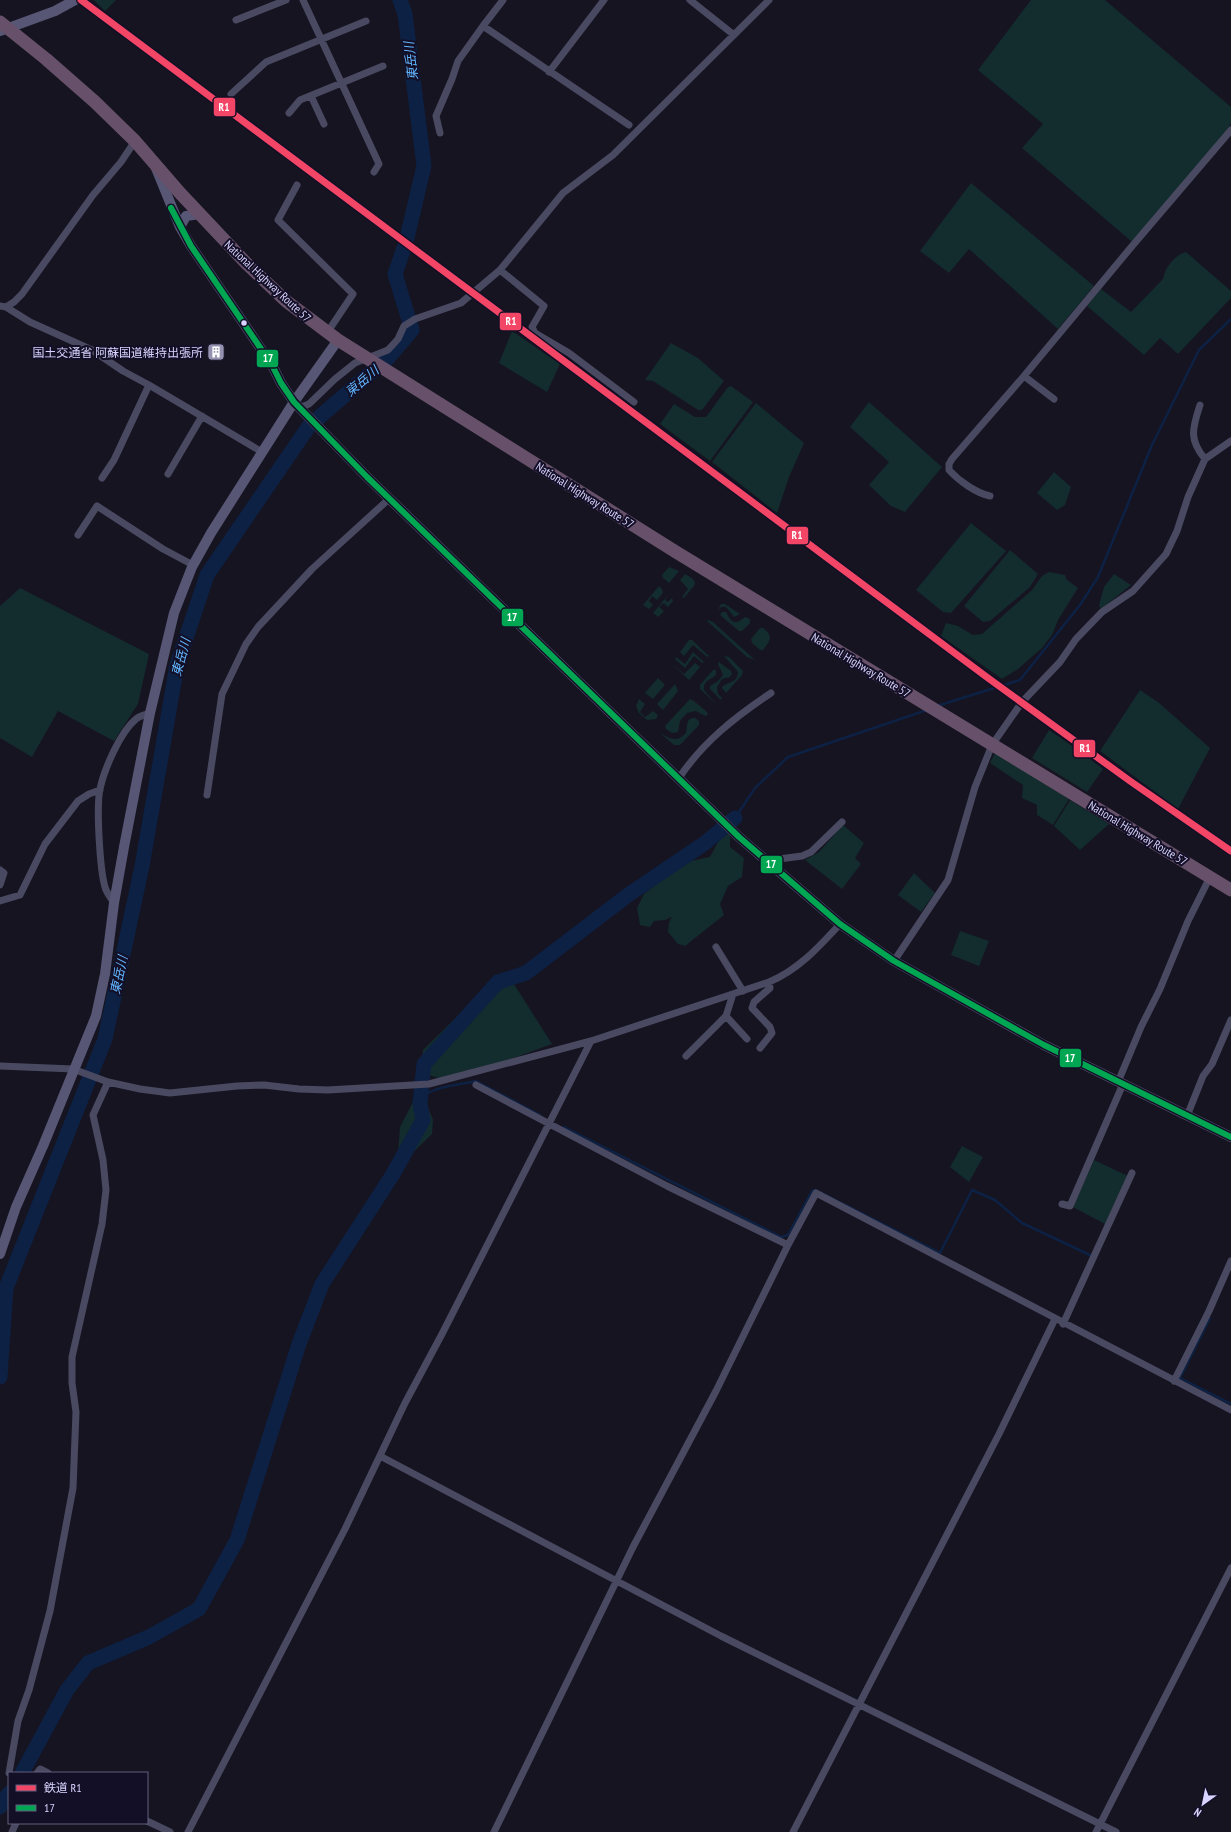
<svg xmlns="http://www.w3.org/2000/svg" width="1231" height="1832" viewBox="0 0 1231 1832" font-family="'PT Sans Narrow','Noto Sans JP',sans-serif">
<rect width="100%" height="100%" fill="#161421"/>
<path fill="#132c2d" d="M94 0H116L105 11Z
M1031 0H1105L1231 107V123L1227 130 1137 240 1131 241 1022 148 1043 124 978 70Z
M971 183 1094 286 1058 329 969 249 949 273 920 251Z
M1186 252 1231 291V298L1178 354 1160 338 1144 355 1087 306 1101 289 1131 312 1163 279C1165 267 1175 255 1186 252Z
M512 331 560 364 547 392 499 363Z
M671 343 698 358 724 381 702 410H698L692 406 653 381 645 380Z
M731 386 753 402 710 461 660 424 674 404 695 417H706L728 387Z
M869 402 942 467 905 512 891 506 869 485 889 462 850 427Z
M756 403 804 443 789 477 777 513 712 462Z
M1054 472 1071 487 1065 505 1057 510 1037 493Z
M971 523 1006 551 951 613 943 612 916 590Z
M1010 550 1038 574 1030 587 990 621 983 622 964 606Z
M669 567 679 571 669 583 663 578 662 575Z
M1049 572 1065 575 1066 579 1078 588 1058 620 1052 635 1042 648 1018 669 1002 679 941 636 946 623 958 626 973 635 982 634 1032 590 1042 576Z
M685 574 693 579 695 583 694 586 684 598 682 597 688 589 680 580Z
M1114 574 1131 585 1101 609 1099 605 1104 587Z
M659 586 662 589 663 593 657 600 652 596 649 601 653 605 649 609 643 605Z
M20 588 149 654 138 704 114 741 58 711 32 757 0 738V606Z
M668 595 665 600 668 602 672 598 673 601 668 607 663 603 659 607 664 611 658 617 653 613Z
M721 604H725L740 614 734 617 726 607H721L718 610Z
M722 612H726C732 623 734 626 745 617L750 619V623L742 631H739L720 615Z
M708 620 713 622 755 660 747 657 707 621Z
M760 628H763C774 636 770 641 763 650H760L752 643 751 639Z
M689 640H692L709 656 707 657 693 645 684 656 680 652Z
M693 652 704 662 702 663 694 656 685 668 675 659 676 657 685 664Z
M724 656 729 657 743 671 742 675 726 693 722 688 723 686C730 681 737 683 738 672Z
M719 662 731 671 732 674 730 677 722 679 717 687 718 694 722 698 721 700 710 689V686L718 681 723 675 718 664Z
M671 663 684 674 695 663 700 667 689 680Z
M713 670H716V675C711 680 703 680 704 690L716 704 700 689V685Z
M658 678 665 685 653 699 645 693Z
M675 684 678 691 663 710 657 704Z
M1140 690 1158 702 1210 748 1178 809 1100 751Z
M639 699 645 704 640 712 645 717 653 711 658 715 656 719 647 720 639 713 636 706Z
M690 699 694 701 707 712 708 715 705 716 696 711 687 713 680 721 678 732 672 733 666 729 665 726Z
M695 718 699 721V725L680 745H674L660 733C670 739 677 743 686 733 688 726 685 718 695 718Z
M1049 730 1078 750 1103 769 1087 792 1032 758Z
M995 753 1069 799 1053 825 1037 815V805L1022 798 1023 785 990 763Z
M1070 800 1109 824 1080 850 1054 826Z
M843 825 864 843 855 858 861 864 842 889 805 860 819 852Z
M727 832 730 834V847L744 858 742 877 728 886 720 904 724 915 685 946 678 944 668 932 669 922 672 917 665 920 654 921 650 927 640 925 637 908 644 894 685 862 710 857 718 842Z
M914 873 935 893 921 912 898 895Z
M960 931 989 941 979 966 951 955Z
M514 984 552 1044 451 1081 424 1074 423 1095 433 1120 432 1134 397 1168 400 1127 417 1094 423 1050 487 987Z
M962 1146 983 1157 969 1182 950 1167Z
M1094 1160 1128 1176 1105 1224 1073 1207Z"/>
<g fill="none" stroke-linecap="round" stroke-linejoin="round">
<path stroke="#0d2144" stroke-width="2.5" d="M937 706 1020 680 1080 605 1098 577 1152 445 1199 350 1231 319
M735 818 755 788 788 757 927 710
M428 1093C441 1085 461 1085 476 1081L540 1115
M564 1127 781 1237 788 1235 812 1191 816 1190 940 1253 972 1190 995 1200 1022 1223 1092 1256
M1210 1318 1180 1378 1231 1404"/>
<path stroke="#0d2144" stroke-width="15" d="M0 1377 6 1288 105 1039 142 866 177 665 207 575 309 426 389 357 412 330 395 274 406 242 424 166 405 14 400 0
M22 1773 67 1690 88 1663 149 1637 199 1609 237 1540 299 1344 322 1284 393 1174 423 1120 420 1103 424 1064 498 982 526 973 628 895 705 843 735 818
M0 1807 9 1793"/>
<path stroke="#4a4962" stroke-width="7" d="M303 0 379 164 374 172
M690 0 734 35
M236 20 286 0
M483 26 503 0
M549 72 604 0
M231 94 266 62 366 21
M311 96 324 124
M289 113 300 100 383 66
M440 133 436 116 452 79 458 61 483 26 629 125
M297 185 278 220 353 294 327 333
M500 270 544 306 532 327 535 333 569 353 634 402
M0 306 6 307 14 302 22 294 93 195 121 162 135 141
M6 307 30 322 92 350 123 371 149 385
M1024 376 1133 245 1231 130
M1200 405C1193 427 1188 439 1205 459
M299 408 309 404 335 379 355 363 388 350 398 339 404 326 415 319 461 303 500 270 563 193 613 155 769 0
M168 474 202 416
M102 478 114 460 149 385 262 452
M990 496C976 493 959 481 949 470V464L952 459 1024 376 1054 399
M78 535 97 506 163 549 193 565
M679 778C703 742 735 717 771 693
M207 795 222 694 246 644 258 627 312 569 390 498
M770 864 779 859 802 856 811 852 842 822
M0 870 4 873 0 885
M0 901 20 895 45 844 78 801 89 794 100 790
M114 903C111 898 106 892 105 887 100 870 96 807 100 789 104 770 120 732 136 719 139 716 145 715 150 713
M716 947 743 991
M894 961 948 880 975 787 992 745 1022 702 1060 662 1076 639 1102 612 1133 591 1166 554 1177 531 1188 497 1205 459 1231 441
M726 1016 747 1039
M760 1048 772 1033 770 1027 752 1008 754 1002 770 988 769 982
M686 1056 726 1016 733 994
M0 1066 73 1069 108 1082 140 1089 170 1093 237 1086 264 1085 299 1089 328 1090 429 1084 591 1041 769 982C798 970 819 947 840 924
M1118 1082 1141 1027 1160 989 1188 921 1210 877
M476 1085 667 1186 788 1245 816 1193 1231 1410
M1187 1116 1203 1076 1212 1064 1231 1020
M1062 1204 1070 1206 1123 1084
M1063 1324 1132 1173
M1174 1381 1209 1311 1231 1261
M380 1456 721 1636 1116 1832
M9 1773 18 1721 29 1690 50 1611 73 1488 76 1412 72 1383V1357L102 1224 106 1190 103 1160 93 1115 108 1082
M37 1773 40 1769 48 1773
M147 1821 170 1832
M12 1832 16 1823
M188 1832 345 1529 405 1403 442 1334 591 1041
M494 1832 633 1547 716 1391 788 1245
M793 1832 999 1434 1055 1319
M1096 1832 1231 1568"/>
<path stroke="#575674" stroke-width="10" d="M0 31 55 11 75 0
M156 168 180 227 191 246 272 365 281 383 294 402 367 477 739 837 840 924 894 961 1044 1045 1231 1137
M180 227 186 216 200 214
M0 1254 16 1207 43 1146 96 1016 105 974 114 903 124 847 150 713 174 613 192 567 211 533 294 402 338 340"/>
<path stroke="#67516a" stroke-width="13" d="M0 22 46 59 95 102 135 141 180 193 246 263 286 301 338 340 676 552 1231 890"/>
<defs>
<path id="bus-1" d="M171 208 191 246 272 365 281 383 294 402 367 477 739 837 840 924 894 961 1044 1045 1231 1137"/>
</defs>
<use href="#bus-1" stroke="#130f26" stroke-width="9"/>
<use href="#bus-1" stroke="#00a651" stroke-width="6"/>
<defs>
<path id="rail-1" d="M81 0 988 678 1130 781 1231 851"/>
</defs>
<use href="#rail-1" stroke="#130f26" stroke-width="10"/>
<use href="#rail-1" stroke="#f34667" stroke-width="7"/>
</g>
<defs>
<symbol id="building-square" viewBox="-11 -11 22 22"><rect x="-9" y="-9" width="18" height="18" rx="4" fill="#9591b1" stroke="#130f26"/><path d="M-4-6H4V6H1V3H-1V6H-4ZM-2.5-4.3h1.7v1.8h-1.7ZM.8-4.3h1.7v1.8H.8ZM-2.5-1h1.7V.8h-1.7ZM.8-1h1.7V.8H.8Z" fill="#fff"/></symbol>
</defs>
<g fill-rule="evenodd">
<use href="#building-square" x="206" y="342" width="20" height="20"/>
</g>
<circle fill="#d9d4ff" stroke="#130f26" stroke-width="1.5" cx="244" cy="323" r="3.5"/>
<g text-anchor="middle" dominant-baseline="central" stroke-width="4" stroke-linejoin="round" paint-order="stroke">
<g font-size="12" fill="#d9d4ff" stroke="#130f26">
<text transform="translate(268 281) rotate(43)">National Highway Route 57</text>
<text transform="translate(585 495) rotate(32)">National Highway Route 57</text>
<text transform="translate(861 665) rotate(31)">National Highway Route 57</text>
<text transform="translate(1138 833) rotate(31)">National Highway Route 57</text>
</g>
<g font-size="12" fill="#d9d4ff" stroke="#130f26" text-anchor="end">
<text x="203" y="352">国土交通省 阿蘇国道維持出張所</text>
</g>
<g font-size="13" font-style="italic" fill="#62b6ff" stroke="#130f26">
<text transform="translate(411 61) rotate(-97)">東岳川</text>
<text transform="translate(362 381) rotate(-40)">東岳川</text>
<text transform="translate(181 657) rotate(-75)">東岳川</text>
<text transform="translate(119 975) rotate(-78)">東岳川</text>
</g>
</g>
<g stroke="#130f26" stroke-width="1.5">
<rect x="213" y="97" width="23" height="20" rx="4" fill="#f34667"/>
<rect x="499" y="312" width="23" height="19" rx="4" fill="#f34667"/>
<rect x="256" y="349" width="23" height="19" rx="4" fill="#00a651"/>
<rect x="786" y="526" width="23" height="19" rx="4" fill="#f34667"/>
<rect x="501" y="608" width="23" height="19" rx="4" fill="#00a651"/>
<rect x="1073" y="739" width="23" height="19" rx="4" fill="#f34667"/>
<rect x="760" y="855" width="23" height="19" rx="4" fill="#00a651"/>
<rect x="1059" y="1048" width="23" height="20" rx="4" fill="#00a651"/>
</g>
<g font-size="11" text-anchor="middle" font-weight="bold" fill="#fff">
<text x="224" y="111">R1</text>
<text x="511" y="325">R1</text>
<text x="268" y="362">17</text>
<text x="797" y="539">R1</text>
<text x="512" y="621">17</text>
<text x="1085" y="752">R1</text>
<text x="771" y="868">17</text>
<text x="1070" y="1062">17</text>
</g>
<rect x="8" y="1772" width="140" height="52" fill="#130f26" stroke="#625e7d"/>
<rect x="16" y="1785" width="20" height="6" fill="#f34667" stroke="#625e7d"/>
<text x="44" y="1792" font-size="12" fill="#d9d4ff">鉄道 R1</text>
<rect x="16" y="1805" width="20" height="6" fill="#00a651" stroke="#625e7d"/>
<text x="44" y="1812" font-size="12" fill="#d9d4ff">17</text>
<g transform="translate(1203 1804) rotate(213)" stroke="#130f26" stroke-width="3" paint-order="stroke">
<path d="M0-3L7 15L0 10L-7 15Z" fill="#d9d4ff"/>
<text y="-6" font-size="11" font-weight="bold" text-anchor="middle" fill="#d9d4ff">N</text>
</g>
</svg>
